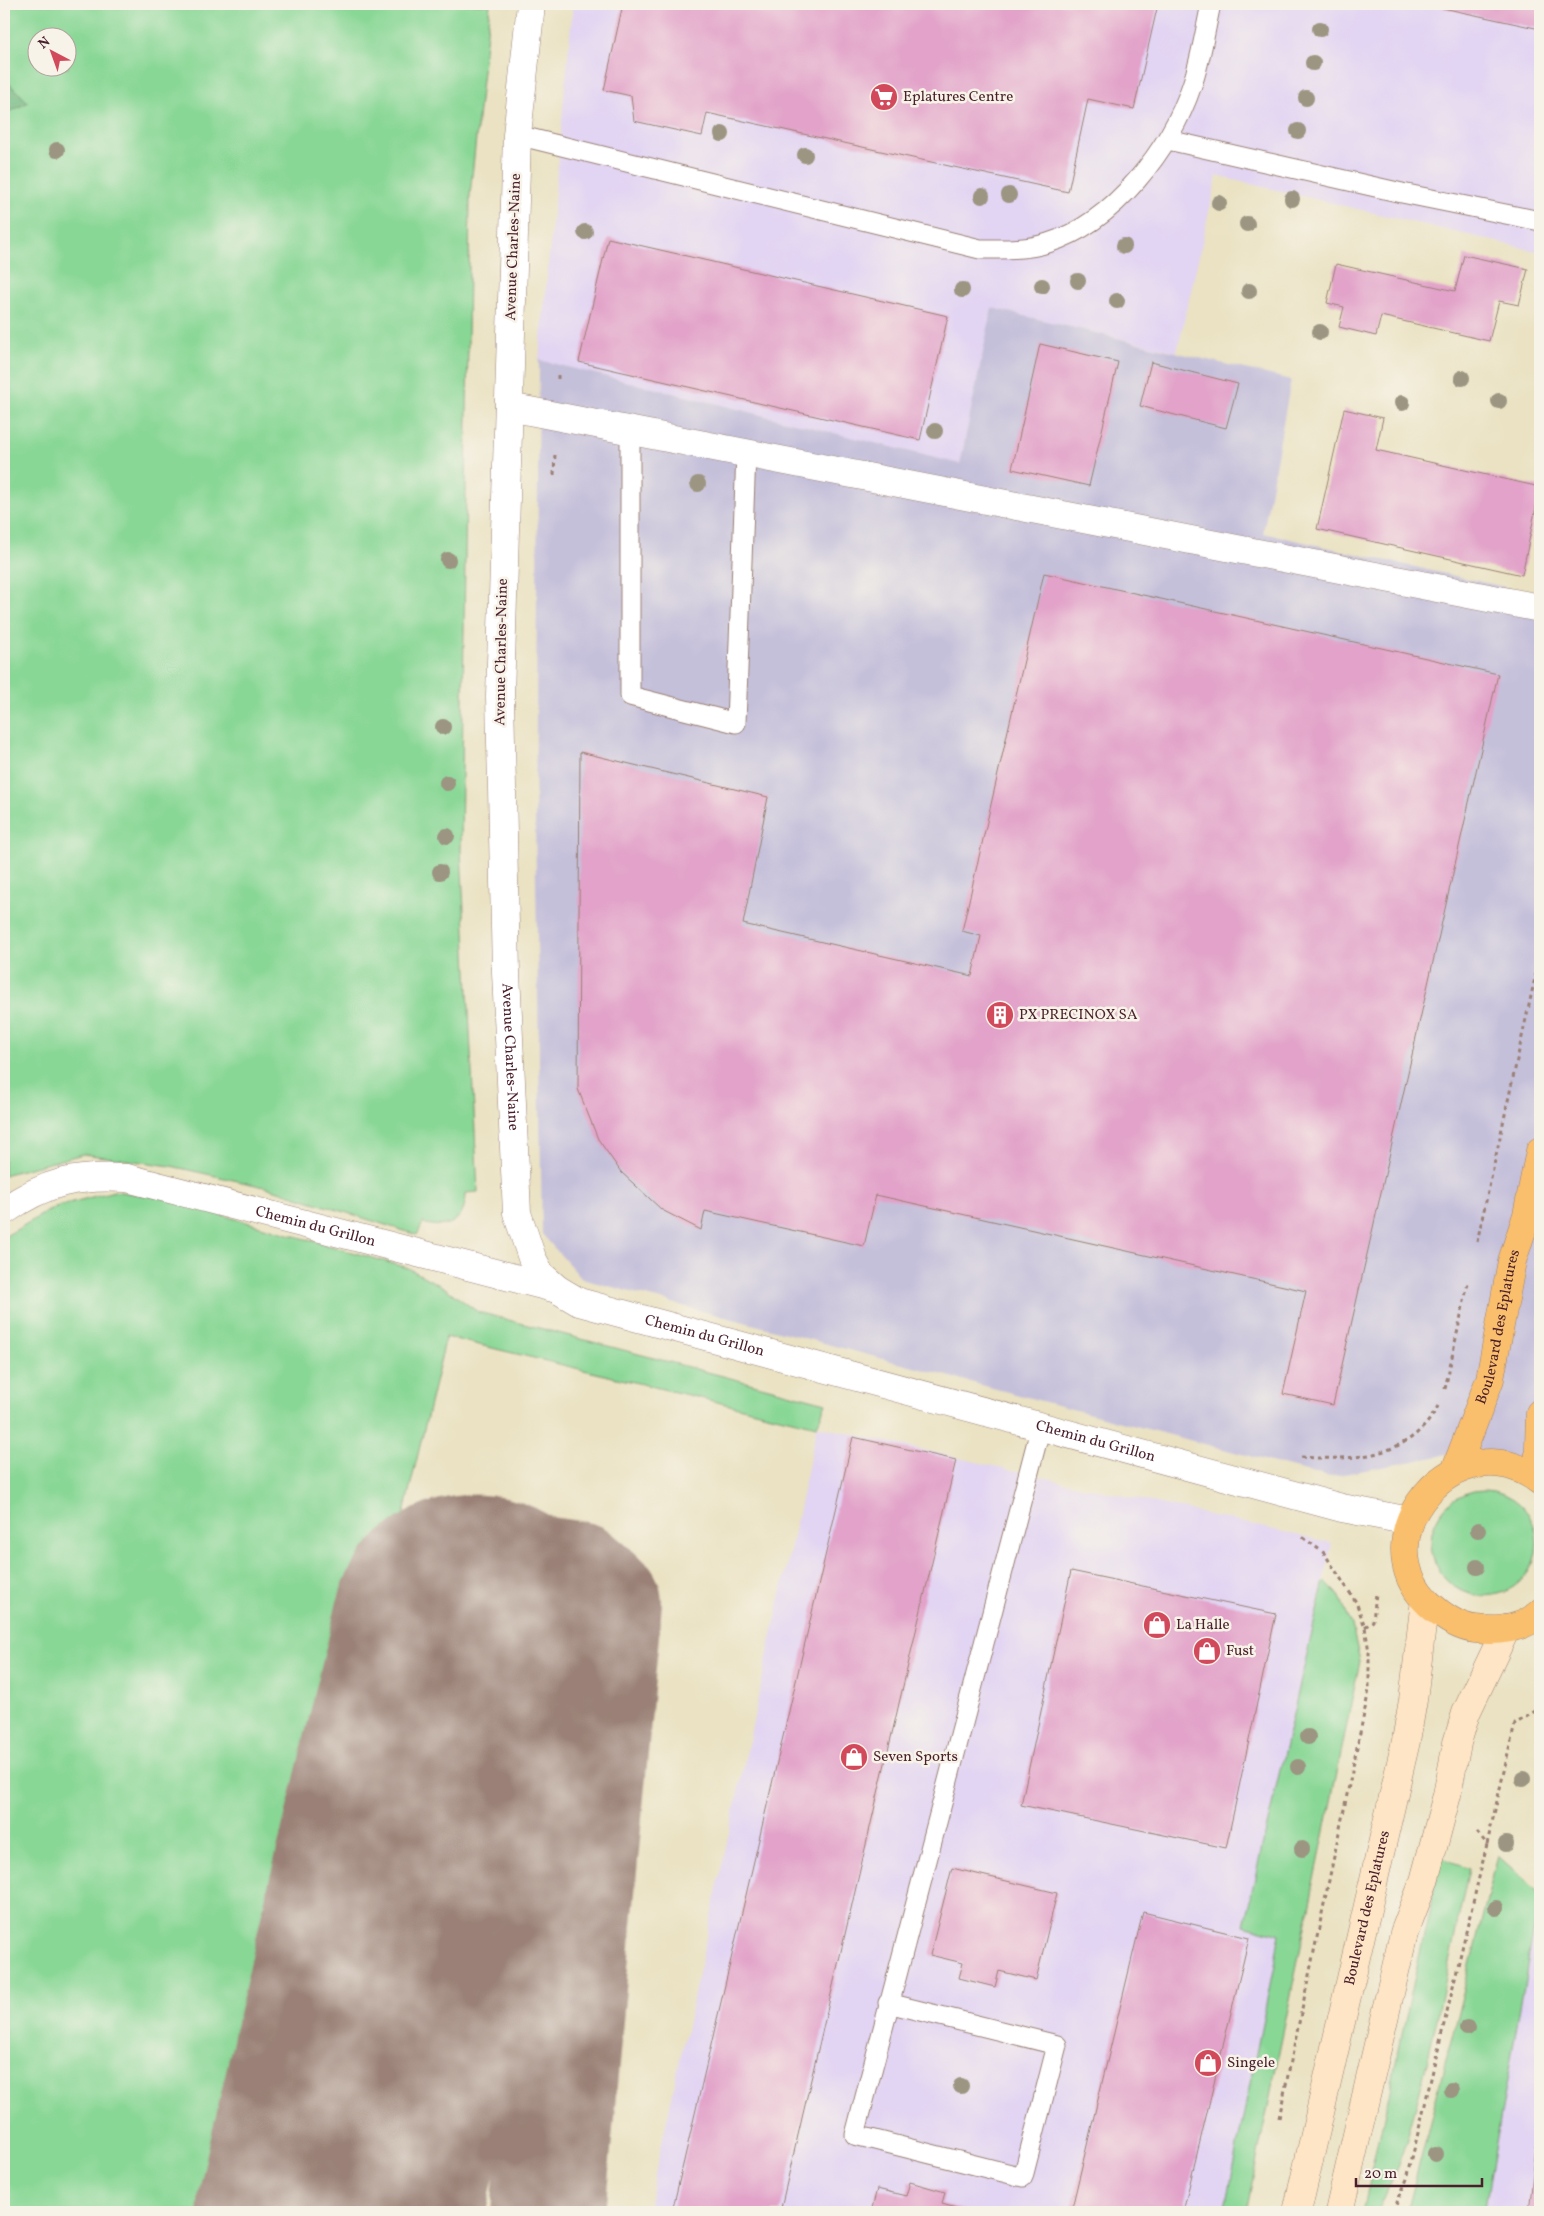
<svg xmlns="http://www.w3.org/2000/svg" width="1544" height="2216" viewBox="0 0 1544 2216" font-family="Vollkorn,serif">
<rect width="100%" height="100%" fill="#f7f3e8"/>
<filter id="ink" filterUnits="userSpaceOnUse"><feTurbulence type="fractalNoise" baseFrequency=".02" numOctaves="2"/><feDisplacementMap in="SourceGraphic" scale="10" xChannelSelector="R" yChannelSelector="G"/><feConvolveMatrix kernelMatrix="1 2 1 2 8 2 1 2 1" color-interpolation-filters="sRGB"/></filter>
<filter id="wash" filterUnits="userSpaceOnUse"><feTurbulence type="fractalNoise" baseFrequency=".0096" numOctaves="4" result="noise"/><feDisplacementMap in="SourceGraphic" scale="20" xChannelSelector="R" yChannelSelector="G"/><feGaussianBlur stdDeviation="1.12" result="paint"/><feColorMatrix in="noise" values="0 0 0 0 0 0 0 0 0 0 0 0 0 0 0 0 0 1.4 0 .05"/><feComposite in="paint" operator="in"/></filter>
<g filter="url(#wash)">
<rect width="100%" height="100%" fill="#eae2c2"/>
<path fill="#e2d4f3" d="M573 4H1540V252L1217 176 1177 352 992 308 960 464 539 360Z
M817 1426 1332 1543 1244 1925 1280 1935 1224 2212H647Z
M1540 1889V2212H1484L1540 1893Z"/>
<path fill="#c5c0da" d="M992 308 1291 380 1263 533 1540 595V1464L1451 1454 1328 1477 582 1279 542 1234 535 822 539 360 960 464Z"/>
<path fill="#88d795" stroke="#697b60" fill-rule="evenodd" d="M4 4H490L470 195 461 850 478 1192 466 1193C466 1220 449 1231 423 1223L417 1235 269 1188 171 1166 83 1154 7 1174 4 1176V115L28 102 4 79ZM38 38H68V68H38Z
M114 1191 162 1198 408 1268 445 1288 478 1312 826 1403 817 1426 446 1337 237 2212H4V1237L55 1207Z
M1431 1543a53 53 0 1 1 106 0a53 53 0 1 1-106 0Z
M1324 1581 1340 1597 1352 1626 1360 1661 1246 2212H1224L1280 1935 1244 1925Z
M1498 1856 1540 1893 1484 2212H1407Z
M1441 1858 1469 1868C1456 1930 1443 1992 1429 2054 1416 2108 1403 2162 1378 2212H1363Z"/>
<path fill="#6eb87e" stroke="#5c6c54" d="M4 79 28 102 4 115Z"/>
<g fill="none" stroke-linecap="round" stroke-linejoin="round">
<path stroke="#9a8076" stroke-width="114" d="M475 1637 512 1569 577 1578 605 1602 548 2212"/>
<path stroke="#9a8076" stroke-width="285" d="M340 2212 407 1917 475 1637"/>
</g>
<g id="blocks">
<path fill="#e2a2c9" d="M623 4H1158L1134 109 1088 99 1068 192 707 113 702 136 634 121 631 96 604 90Z
M1443 4H1540V29L1443 8Z
M608 238 948 316 920 440 579 362Z
M1464 255 1528 269 1519 305 1499 301 1489 341 1381 316 1376 336 1339 327 1344 307 1327 303 1336 264 1455 291Z
M1040 344 1118 362 1089 486 1012 469Z
M1151 362 1238 384 1226 428 1140 406Z
M1344 409 1383 418 1376 450 1540 487 1522 575 1317 529Z
M1044 573 1498 674 1333 1405 1283 1394 1306 1291 876 1195 864 1246 705 1211 701 1230 662 1210 621 1172 598 1139 578 1089 580 752 768 797 743 924 972 976 981 936 962 931Z
M853 1437 956 1460 780 2212H672Z
M1071 1571 1276 1614 1226 1848 1021 1805Z
M952 1868 1057 1893 1036 1980 999 1971 995 1987 959 1978 963 1963 930 1955Z
M1143 1912 1249 1938 1183 2212H1071Z
M1536 2147H1540V2212H1529Z
M910 2182 945 2192 942 2204 970 2212H871L877 2189 906 2196Z"/>
</g>
</g>
<g filter="url(#ink)">
<use href="#blocks" fill-opacity="0" stroke="#9a8076" stroke-width="1"/>
<g fill="none" stroke-linecap="round" stroke-linejoin="round">
<defs>
<path id="service" d="M517 135 980 249C1003 249 1026 250 1048 243 1114 223 1171 148 1192 85 1201 59 1205 31 1211 4
M1168 140 1402 193 1540 221
M630 430V696L736 723 746 453
M888 2003 1057 2045 1023 2177 855 2135 1041 1426"/>
<g id="minor">
<path id="s1" d="M531 4 517 135 500 696 506 972 517 1213 532 1258 541 1275 557 1289"/>
<path d="M509 407 1540 608"/>
<path id="s2" d="M4 1211C45 1182 77 1175 127 1178L557 1289 579 1302 1342 1508 1410 1521"/>
</g>
<g id="secondary">
<path id="s3" d="M1297 2212 1406 1741 1413 1700 1425 1600"/>
<path d="M1339 2212 1404 1933 1424 1881 1447 1795 1457 1743 1466 1713 1506 1629"/>
</g>
<g id="primary">
<path id="s4" d="M1455 1471 1490 1379 1512 1261 1527 1215 1540 1151"/>
<path d="M1538 1479 1540 1413"/>
<path d="M1540 1481C1459 1418 1358 1535 1429 1604 1442 1616 1457 1627 1475 1629 1498 1632 1523 1629 1540 1613"/>
</g>
</defs>
<use href="#service" stroke="#9a8076" stroke-width="21"/>
<use href="#minor" stroke="#9a8076" stroke-width="29"/>
<use href="#secondary" stroke="#9a8076" stroke-width="29"/>
<use href="#primary" stroke="#9a8076" stroke-width="29"/>
<path stroke="#9a8076" stroke-width="3" stroke-dasharray="4 4" stroke-linecap="butt" d="M558 379V372
M554 475 555 453
M1477 1242 1540 955
M1445 1389 1468 1283
M1301 1457C1354 1461 1413 1458 1439 1404
M1365 1627 1373 1621 1376 1593
M1487 1844 1515 1724 1540 1708
M1279 2118 1369 1690V1652L1365 1627 1356 1602 1324 1553 1301 1536
M1393 2212 1407 2179 1487 1844 1476 1831"/>
<use href="#service" stroke="#fff" stroke-width="19"/>
<use href="#minor" stroke="#fff" stroke-width="28"/>
<use href="#secondary" stroke="#fde5c5" stroke-width="28"/>
<use href="#primary" stroke="#f9bf6d" stroke-width="28"/>
</g>
<g fill="#9c9581">
<circle cx="1320" cy="29" r="8"/>
<circle cx="1313" cy="63" r="8"/>
<circle cx="1306" cy="98" r="8"/>
<circle cx="1298" cy="131" r="8"/>
<circle cx="722" cy="134" r="8"/>
<circle cx="57" cy="150" r="8"/>
<circle cx="805" cy="155" r="8"/>
<circle cx="1009" cy="195" r="8"/>
<circle cx="982" cy="196" r="8"/>
<circle cx="1292" cy="199" r="8"/>
<circle cx="1219" cy="203" r="8"/>
<circle cx="1247" cy="224" r="8"/>
<circle cx="585" cy="232" r="8"/>
<circle cx="1124" cy="246" r="8"/>
<circle cx="1078" cy="281" r="8"/>
<circle cx="1042" cy="286" r="8"/>
<circle cx="962" cy="290" r="8"/>
<circle cx="1249" cy="291" r="8"/>
<circle cx="1117" cy="301" r="8"/>
<circle cx="1320" cy="332" r="8"/>
<circle cx="1462" cy="378" r="8"/>
<circle cx="1499" cy="401" r="8"/>
<circle cx="1402" cy="403" r="8"/>
<circle cx="935" cy="431" r="8"/>
<circle cx="698" cy="484" r="8"/>
<circle cx="448" cy="560" r="8"/>
<circle cx="443" cy="727" r="8"/>
<circle cx="447" cy="783" r="8"/>
<circle cx="447" cy="836" r="8"/>
<circle cx="440" cy="872" r="8"/>
<circle cx="1478" cy="1530" r="8"/>
<circle cx="1477" cy="1567" r="8"/>
<circle cx="1308" cy="1737" r="8"/>
<circle cx="1298" cy="1767" r="8"/>
<circle cx="1523" cy="1779" r="8"/>
<circle cx="1506" cy="1844" r="8"/>
<circle cx="1302" cy="1849" r="8"/>
<circle cx="1496" cy="1908" r="8"/>
<circle cx="1467" cy="2028" r="8"/>
<circle cx="961" cy="2086" r="8"/>
<circle cx="1451" cy="2090" r="8"/>
<circle cx="1435" cy="2154" r="8"/>
</g>
</g>
<defs>
<symbol id="supermarket-disc" viewBox="-11 -11 22 22"><circle r="9.5" fill="#d1495b" stroke="#f7f3e8"/><path d="M-6-5.5h2.5l.6 2H6L4.5 2H-2.5L-4.4-4H-6ZM-1.5 3.2a1.3 1.3 0 1 0 .1 0ZM3 3.2a1.3 1.3 0 1 0 .1 0Z" fill="#fff"/></symbol>
<symbol id="building-disc" viewBox="-11 -11 22 22"><circle r="9.5" fill="#d1495b" stroke="#f7f3e8"/><path d="M-4-6H4V6H1V3H-1V6H-4ZM-2.5-4.3h1.7v1.8h-1.7ZM.8-4.3h1.7v1.8H.8ZM-2.5-1h1.7V.8h-1.7ZM.8-1h1.7V.8H.8Z" fill="#fff"/></symbol>
<symbol id="shop-disc" viewBox="-11 -11 22 22"><circle r="9.5" fill="#d1495b" stroke="#f7f3e8"/><path d="M-5-2.5h2.3a2.7 3.5 0 0 1 5.4 0H5L5.5 6h-11ZM-1.5-2.5h3a1.5 2.3 0 0 0-3 0Z" fill="#fff"/></symbol>
</defs>
<g fill-rule="evenodd">
<use href="#supermarket-disc" x="868" y="81" width="32" height="32"/>
<use href="#building-disc" x="984" y="999" width="32" height="32"/>
<use href="#shop-disc" x="1141" y="1609" width="32" height="32"/>
<use href="#shop-disc" x="1191" y="1635" width="32" height="32"/>
<use href="#shop-disc" x="838" y="1741" width="32" height="32"/>
<use href="#shop-disc" x="1192" y="2047" width="32" height="32"/>
</g>
<g text-anchor="middle" dominant-baseline="central" stroke-width="5" stroke-linejoin="round" paint-order="stroke">
<g font-size="15" fill="#4a1f2b" stroke="#f7f3e8" text-anchor="start">
<text x="903" y="97">Eplatures Centre</text>
<text x="1019" y="1015">PX PRECINOX SA</text>
<text x="1176" y="1625">La Halle</text>
<text x="1226" y="1651">Fust</text>
<text x="873" y="1757">Seven Sports</text>
<text x="1227" y="2063">Singele</text>
</g>
<g font-size="15" fill="#4a1f2b" stroke="#f7f3e8">
<text transform="translate(514 247) rotate(-88)">Avenue Charles-Naine</text>
<text transform="translate(502 652) rotate(-89)">Avenue Charles-Naine</text>
<text stroke="none"><textPath href="#s1" startOffset="1054">Avenue Charles-Naine</textPath></text>
<text stroke="none"><textPath href="#s2" startOffset="325">Chemin du Grillon</textPath></text>
<text stroke="none"><textPath href="#s4" startOffset="151">Boulevard des Eplatures</textPath></text>
<text stroke="none"><textPath href="#s2" startOffset="730">Chemin du Grillon</textPath></text>
<text stroke="none"><textPath href="#s2" startOffset="1135">Chemin du Grillon</textPath></text>
<text stroke="none"><textPath href="#s3" startOffset="312">Boulevard des Eplatures</textPath></text>
</g>
</g>
<rect width="1544" height="2216" fill="none" stroke="#f7f3e8" stroke-width="20"/>
<g transform="translate(52 52) rotate(319)"><circle r="24" fill="#f7f3e8" stroke="#b29e9c"/>
<path d="M0-4L9 19L0 12L-9 19Z" fill="#d1495b"/>
<text y="-8" font-size="14" font-weight="bold" text-anchor="middle" fill="#4a1f2b">N</text>
</g>
<path d="M1356 2178v8h126v-8" fill="none" stroke="#4a1f2b" stroke-width="2.5"/>
<text x="1364" y="2178" font-size="15" fill="#4a1f2b" stroke="#f7f3e8" stroke-width="4" paint-order="stroke">20 m</text>
</svg>
